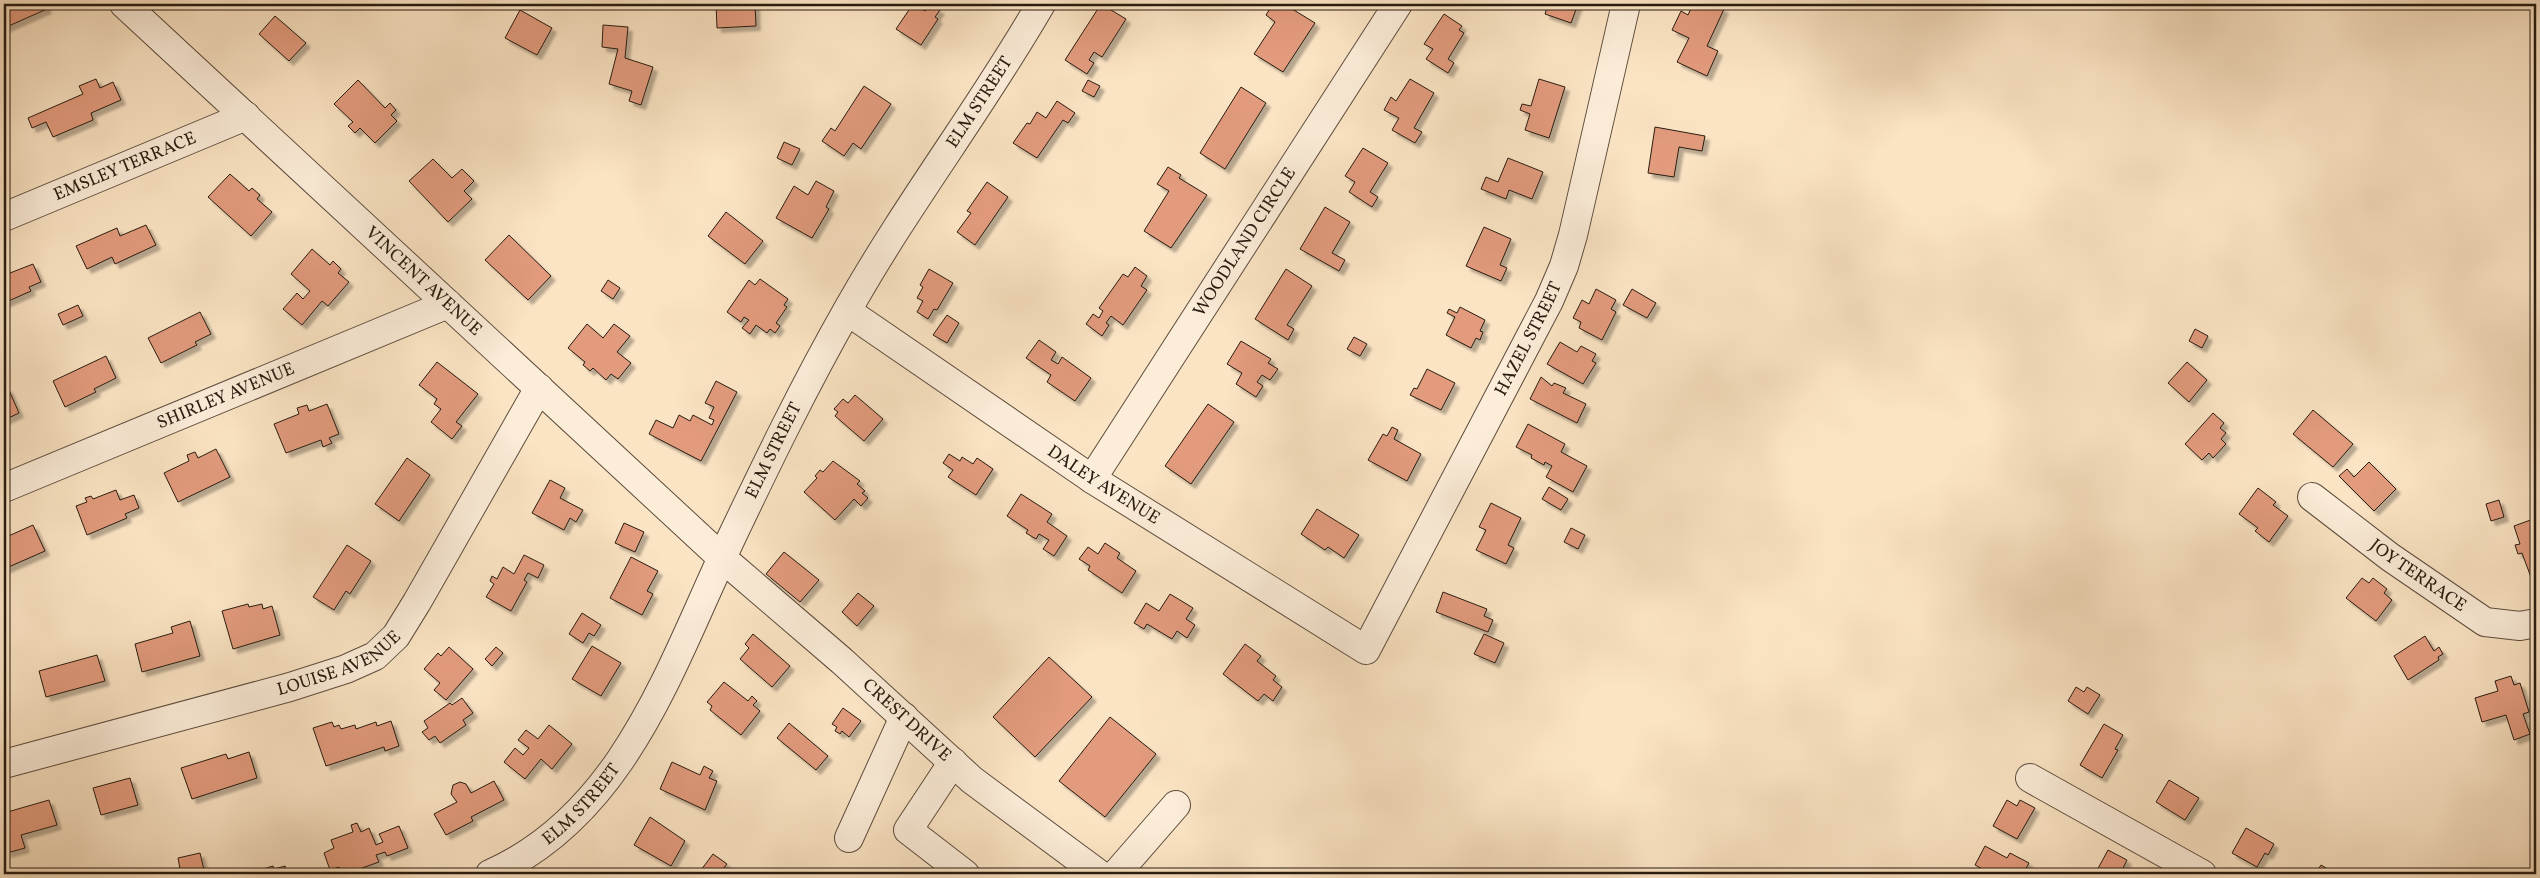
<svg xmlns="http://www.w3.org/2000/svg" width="2540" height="878" viewBox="0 0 2540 878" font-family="Vollkorn,serif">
<defs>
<filter id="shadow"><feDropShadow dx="4.5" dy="4.5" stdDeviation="1" flood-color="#0004"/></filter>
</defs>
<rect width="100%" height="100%" fill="#fbe4c4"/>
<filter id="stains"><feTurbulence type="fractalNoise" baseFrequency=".004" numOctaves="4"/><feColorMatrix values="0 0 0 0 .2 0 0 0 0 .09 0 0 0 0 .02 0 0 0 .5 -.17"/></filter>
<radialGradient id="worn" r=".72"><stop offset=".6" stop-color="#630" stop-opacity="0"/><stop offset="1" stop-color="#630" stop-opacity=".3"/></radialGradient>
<path fill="#e29b7d" stroke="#281b10" filter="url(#shadow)" d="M4 4H45L47 9 4 28Z
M716 4H755L756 26 717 28Z
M913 4 925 11 930 4 940 10 935 17 938 19 921 45 896 29Z
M1101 4 1126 19 1102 57 1094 52 1089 60 1094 63 1087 74 1065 60Z
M1273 4H1284L1315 23 1283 72 1254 54 1275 22 1266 15Z
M1548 4H1578L1571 23 1545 14Z
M1693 4H1713L1724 9 1707 46 1718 51 1707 76 1677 62 1689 38 1672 30 1681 11 1688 15Z
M520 10 552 28 537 55 505 38Z
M1444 14 1462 26 1459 30 1464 33 1448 59 1454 63 1448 73 1426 59 1433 49 1424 44Z
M275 16 306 43 289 61 259 34Z
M603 25 628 27 625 58 653 67 641 105 629 101 632 91 609 84 618 49 602 47Z
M96 79 100 88 113 82 121 100 91 113 93 120 53 137 46 122 32 128 28 118 83 94 79 86Z
M1410 79 1434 93 1414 128 1422 132 1415 143 1392 130 1399 118 1384 110 1391 97 1396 101Z
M1539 79 1565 87 1549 138 1525 130 1530 114 1520 110 1522 104 1531 106Z
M358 80 385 108 390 103 396 110 391 115 397 121 375 143 360 128 355 133 348 126 353 122 334 104Z
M1088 80 1100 86 1094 97 1082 91Z
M864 86 891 104 861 149 853 143 844 156 822 141 831 128 835 131Z
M1241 87 1266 103 1225 169 1200 153Z
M1057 101 1075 113 1068 123 1063 120 1037 158 1013 143 1027 123 1030 124 1037 112 1046 118Z
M1655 127 1705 136 1702 151 1679 147 1674 177 1648 173Z
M784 142 800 149 792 165 777 158Z
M1363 148 1388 163 1370 192 1378 197 1372 207 1349 192 1355 182 1345 176Z
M1508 158 1543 172 1532 199 1509 190 1506 199 1481 189 1486 177 1498 182Z
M433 159 452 178 462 169 474 181 464 191 472 199 448 222 409 181Z
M1168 167 1181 175 1179 178 1207 195 1171 248 1144 231 1169 191 1157 184Z
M230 174 249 191 252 188 260 195 257 199 272 212 251 236 208 197Z
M816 181 834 191 826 207 829 209 812 238 776 218 794 186 808 195Z
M987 182 1008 197 975 245 957 232 971 213 967 211Z
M1325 207 1350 222 1332 253 1345 260 1339 271 1300 249Z
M726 212 763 241 745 264 708 236Z
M146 225 156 245 115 264 112 257 87 269 76 246 117 228 120 236Z
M1484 227 1511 239 1500 265 1507 268 1501 281 1466 266Z
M509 235 551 276 528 300 485 260Z
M312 249 330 265 333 261 341 269 338 273 349 282 328 306 322 301 302 325 283 309 297 293 303 299 310 291 291 274Z
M33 264 41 282 29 287 31 291 4 303V271L9 269 10 273Z
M1135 267 1147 276 1141 286 1147 290 1123 325 1111 316 1106 323 1109 325 1102 336 1086 324 1093 314 1099 318 1103 311 1099 308 1123 274 1128 277Z
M929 269 953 283 937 310 934 309 928 319 917 312 923 301 917 298 923 287 920 285Z
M1286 269 1312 286 1287 325 1294 329 1288 340 1255 319Z
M760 279 788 299 784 305 787 307 776 323 780 326 775 333 770 329 767 333 756 325 750 334 742 328 749 320 744 317 741 322 727 312 749 280 755 285Z
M608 280 620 288 613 299 601 291Z
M1596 289 1616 300 1611 309 1616 312 1602 340 1579 328 1581 322 1573 318 1582 300 1589 304Z
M1632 289 1656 303 1647 318 1623 305Z
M78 305 83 316 63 325 58 314Z
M1460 307 1485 320 1480 331 1483 332 1480 340 1476 338 1471 348 1446 335 1455 317 1447 313 1449 309 1457 313Z
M200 312 211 334 195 342 197 345 161 363 148 338Z
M947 315 959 323 947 343 933 335Z
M587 324 603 338 614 324 630 336 617 352 631 363 618 379 611 374 606 380 593 368 590 371 583 365 585 362 568 348Z
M2195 329 2208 336 2202 348 2189 341Z
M1354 337 1367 344 1360 356 1347 349Z
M1039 340 1056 352 1051 360 1058 364 1062 357 1091 378 1075 401 1047 382 1051 375 1026 358Z
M1241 341 1271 359 1268 363 1278 369 1270 380 1262 375 1257 382 1263 386 1256 397 1236 384 1242 373 1227 364Z
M1560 342 1577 352 1581 346 1596 354 1592 361 1596 363 1583 384 1547 364Z
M106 356 116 378 94 389 96 392 65 407 53 381Z
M437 362 478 394 456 422 462 426 452 439 431 422 441 409 434 404 437 399 419 385Z
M2187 362 2207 380 2189 402 2168 383Z
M1427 369 1455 383 1441 410 1410 395 1414 388 1417 389Z
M1541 377 1552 386 1554 383 1566 388 1563 393 1586 404 1577 423 1530 399Z
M716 381 737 392 701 461 649 434 656 420 673 428 679 415 690 421 693 415 712 425 714 420 709 418 714 407 705 403Z
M8 388 19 413 4 420V389Z
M855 395 883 419 864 441 835 416 838 412 834 409 843 399 848 403Z
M327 404 339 434 329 438 332 443 323 447 321 440 286 453 274 424 299 414 297 408 307 405 309 411Z
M1208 404 1234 422 1191 484 1165 466Z
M2313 410 2353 444 2333 467 2293 434Z
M2213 413 2224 423 2220 428 2226 433 2221 439 2226 444 2213 458 2209 453 2202 460 2185 444Z
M1528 424 1565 444 1561 452 1587 466 1573 492 1546 477 1552 466 1545 462 1544 465 1531 458 1532 455 1516 447Z
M1392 427 1398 430 1394 439 1421 454 1407 481 1368 460 1383 434 1387 436Z
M216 449 230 477 178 502 164 473 189 461 187 455 195 452 198 458Z
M949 454 960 461 962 457 973 464 977 458 993 469 976 495 948 477 953 470 943 463Z
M407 458 430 475 399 521 375 504Z
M833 461 860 481 857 484 865 491 862 493 868 498 861 506 854 499 835 520 804 492 817 478 815 476 820 470 823 472Z
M2369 462 2396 489 2374 511 2339 476 2347 469 2354 477Z
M550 480 565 488 560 498 583 510 576 522 570 518 564 530 532 513Z
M1549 487 1568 499 1561 510 1542 499Z
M2258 488 2276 502 2273 505 2288 516 2269 542 2255 531 2258 528 2239 514Z
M116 490 120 500 134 495 139 508 125 514 127 518 87 535 76 506 87 502 85 498 91 496 93 499Z
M1021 494 1052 514 1047 522 1067 536 1054 556 1043 549 1049 540 1039 534 1036 539 1026 533 1028 530 1007 516Z
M2499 500 2504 517 2491 521 2486 504Z
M1491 503 1521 518 1508 545 1514 548 1506 564 1476 550 1486 530 1479 527Z
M1317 509 1359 535 1344 558 1328 547 1325 550 1301 534Z
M2536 518V579L2532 580 2522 553 2518 554 2515 545 2520 544 2514 526Z
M624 523 644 532 635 552 615 543Z
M33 525 45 551 4 569V538Z
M1571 528 1585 535 1578 549 1564 542Z
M1105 543 1120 553 1117 558 1136 571 1122 593 1088 570 1090 566 1079 559 1088 547 1098 554Z
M347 545 371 561 350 594 346 591 334 610 313 597Z
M784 552 819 580 800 602 766 574Z
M524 555 544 565 538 578 528 573 524 580 527 582 511 611 486 597 494 584 490 581 492 576 497 579 503 567 514 574Z
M631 557 658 571 647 591 653 594 642 615 610 598Z
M2362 578 2369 583 2373 578 2387 589 2384 593 2392 600 2376 621 2346 598Z
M1443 592 1487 609 1484 616 1493 620 1488 632 1436 612Z
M858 593 874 606 857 626 842 612Z
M1170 594 1193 608 1186 619 1195 625 1187 638 1177 631 1172 639 1147 624 1144 629 1134 623 1146 603 1159 611Z
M248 604 249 607 262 604 263 609 272 606 280 635 233 649 222 611Z
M582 613 601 625 594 636 589 633 583 643 569 634Z
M190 621 200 656 142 672 135 644 173 633 171 627Z
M753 634 790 666 772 687 740 659 749 648 745 644Z
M1484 634 1504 643 1495 663 1474 654Z
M2425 636 2434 651 2439 647 2443 654 2438 657 2439 660 2408 680 2394 656Z
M1245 644 1261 656 1257 661 1276 676 1273 680 1282 687 1273 701 1264 694 1258 701 1223 674Z
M592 646 621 663 601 696 572 679Z
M449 647 473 669 446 700 434 690 440 683 424 669 438 653 441 656Z
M496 647 503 653 492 666 485 659Z
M97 655 105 681 46 697 39 671Z
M1049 657 1092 697 1035 757 993 717Z
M2511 676 2514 685 2520 683 2529 712 2523 714 2530 734 2514 740 2506 715 2482 722 2475 698 2498 691 2495 681Z
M724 682 748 701 752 696 757 701 753 705 760 711 741 735 710 710 712 706 707 702Z
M2076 687 2084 692 2087 687 2100 695 2088 714 2068 701Z
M462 698 473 713 463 720 466 725 440 743 435 736 429 740 422 732 428 728 424 721 450 703 452 705Z
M843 708 861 721 849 737 842 731 840 734 835 731 837 727 832 724Z
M1110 717 1156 754 1105 817 1059 781Z
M391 721 399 746 385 751 384 747 326 766 313 728 332 722 334 727 339 725 341 729 355 725 356 729 376 722 377 726Z
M789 723 828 756 816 770 777 738Z
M2104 724 2123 735 2115 749 2118 750 2102 778 2080 765Z
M549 725 572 744 552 769 541 759 525 779 504 762 515 748 523 755 529 748 518 740 526 730 538 739Z
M249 752 257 778 192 799 181 768 226 754 228 759Z
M672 762 700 775 704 766 713 771 709 778 717 781 705 810 660 789Z
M130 778 138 805 101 815 93 788Z
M2169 780 2199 798 2185 820 2156 802Z
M494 781 504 800 471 817 473 821 446 835 434 814 457 802 451 794 453 785 460 782 466 784 471 793Z
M49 800 57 825 21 835 25 848 7 853 4 840V813Z
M2007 800 2017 806 2020 800 2035 808 2017 839 1993 826Z
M650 817 685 841 671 866 634 845Z
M357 823 361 832 369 828 376 845 383 842 379 834 399 826 408 848 387 856 385 852 376 855 379 862 362 868 363 872 356 874H342L339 867 330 870 324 853 334 848 331 840 353 832 351 825Z
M2246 828 2274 844 2268 855 2265 853 2257 867 2232 853Z
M1985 846 2007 858 2010 853 2029 863 2023 874H1992L1975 865Z
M2108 850 2127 860 2120 874H2095Z
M200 853 205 874H181L178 858Z
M713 854 727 864 719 874H706L701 870Z
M2321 865 2336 874H2315Z
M273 866 274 869 285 866 288 874H247Z"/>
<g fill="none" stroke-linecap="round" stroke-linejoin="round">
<defs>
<g id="minor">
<path id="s1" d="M124 4 722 558 842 661 972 780 1099 874"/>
<path id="s2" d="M4 217 246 116"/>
<path id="s3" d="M847 311 1092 479 1366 650 1549 301 1564 266 1573 235 1626 4"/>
<path id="s4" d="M1092 479 1398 4"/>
<path id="s5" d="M4 488 448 304"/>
<path id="s6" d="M2312 497 2390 557 2485 622 2520 626 2536 623"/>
<path d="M953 762 908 830 965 874"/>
<path id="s7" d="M4 764 290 687 346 669 375 656 396 636 417 602 539 388"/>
<path d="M2030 778 2202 874"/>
<path d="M849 838 904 717"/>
<path id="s8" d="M490 874C623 815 670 668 727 547 765 467 804 386 848 309 907 204 981 108 1041 4"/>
<path d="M1116 874 1176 805"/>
</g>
</defs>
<use href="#minor" stroke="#5d4d3d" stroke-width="30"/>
<use href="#minor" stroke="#fcedd9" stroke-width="28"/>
</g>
<g text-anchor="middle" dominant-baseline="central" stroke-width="4" stroke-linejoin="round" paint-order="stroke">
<g font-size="18" fill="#281b10" stroke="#fcedd9">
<text stroke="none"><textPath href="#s8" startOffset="926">ELM STREET</textPath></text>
<text stroke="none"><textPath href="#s2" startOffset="131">EMSLEY TERRACE</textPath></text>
<text stroke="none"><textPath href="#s4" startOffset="282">WOODLAND CIRCLE</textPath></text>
<text stroke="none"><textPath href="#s1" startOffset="408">VINCENT AVENUE</textPath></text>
<text stroke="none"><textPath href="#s3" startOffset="971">HAZEL STREET</textPath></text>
<text stroke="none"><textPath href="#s5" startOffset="240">SHIRLEY AVENUE</textPath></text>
<text stroke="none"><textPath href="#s8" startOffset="521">ELM STREET</textPath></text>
<text stroke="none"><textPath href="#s3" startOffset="310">DALEY AVENUE</textPath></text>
<text stroke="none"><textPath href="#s6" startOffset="132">JOY TERRACE</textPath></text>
<text stroke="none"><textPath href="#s7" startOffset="351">LOUISE AVENUE</textPath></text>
<text stroke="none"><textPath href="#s1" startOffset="1061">CREST DRIVE</textPath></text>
<text stroke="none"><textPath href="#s8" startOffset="116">ELM STREET</textPath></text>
</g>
</g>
<rect width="2540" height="878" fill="none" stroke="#fbe4c4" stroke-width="20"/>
<rect x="5" y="5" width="2530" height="868" fill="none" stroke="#281b10" stroke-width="2.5"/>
<rect x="10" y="10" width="2520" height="858" fill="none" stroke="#281b10"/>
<rect width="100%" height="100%" filter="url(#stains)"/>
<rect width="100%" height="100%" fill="url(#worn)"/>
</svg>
